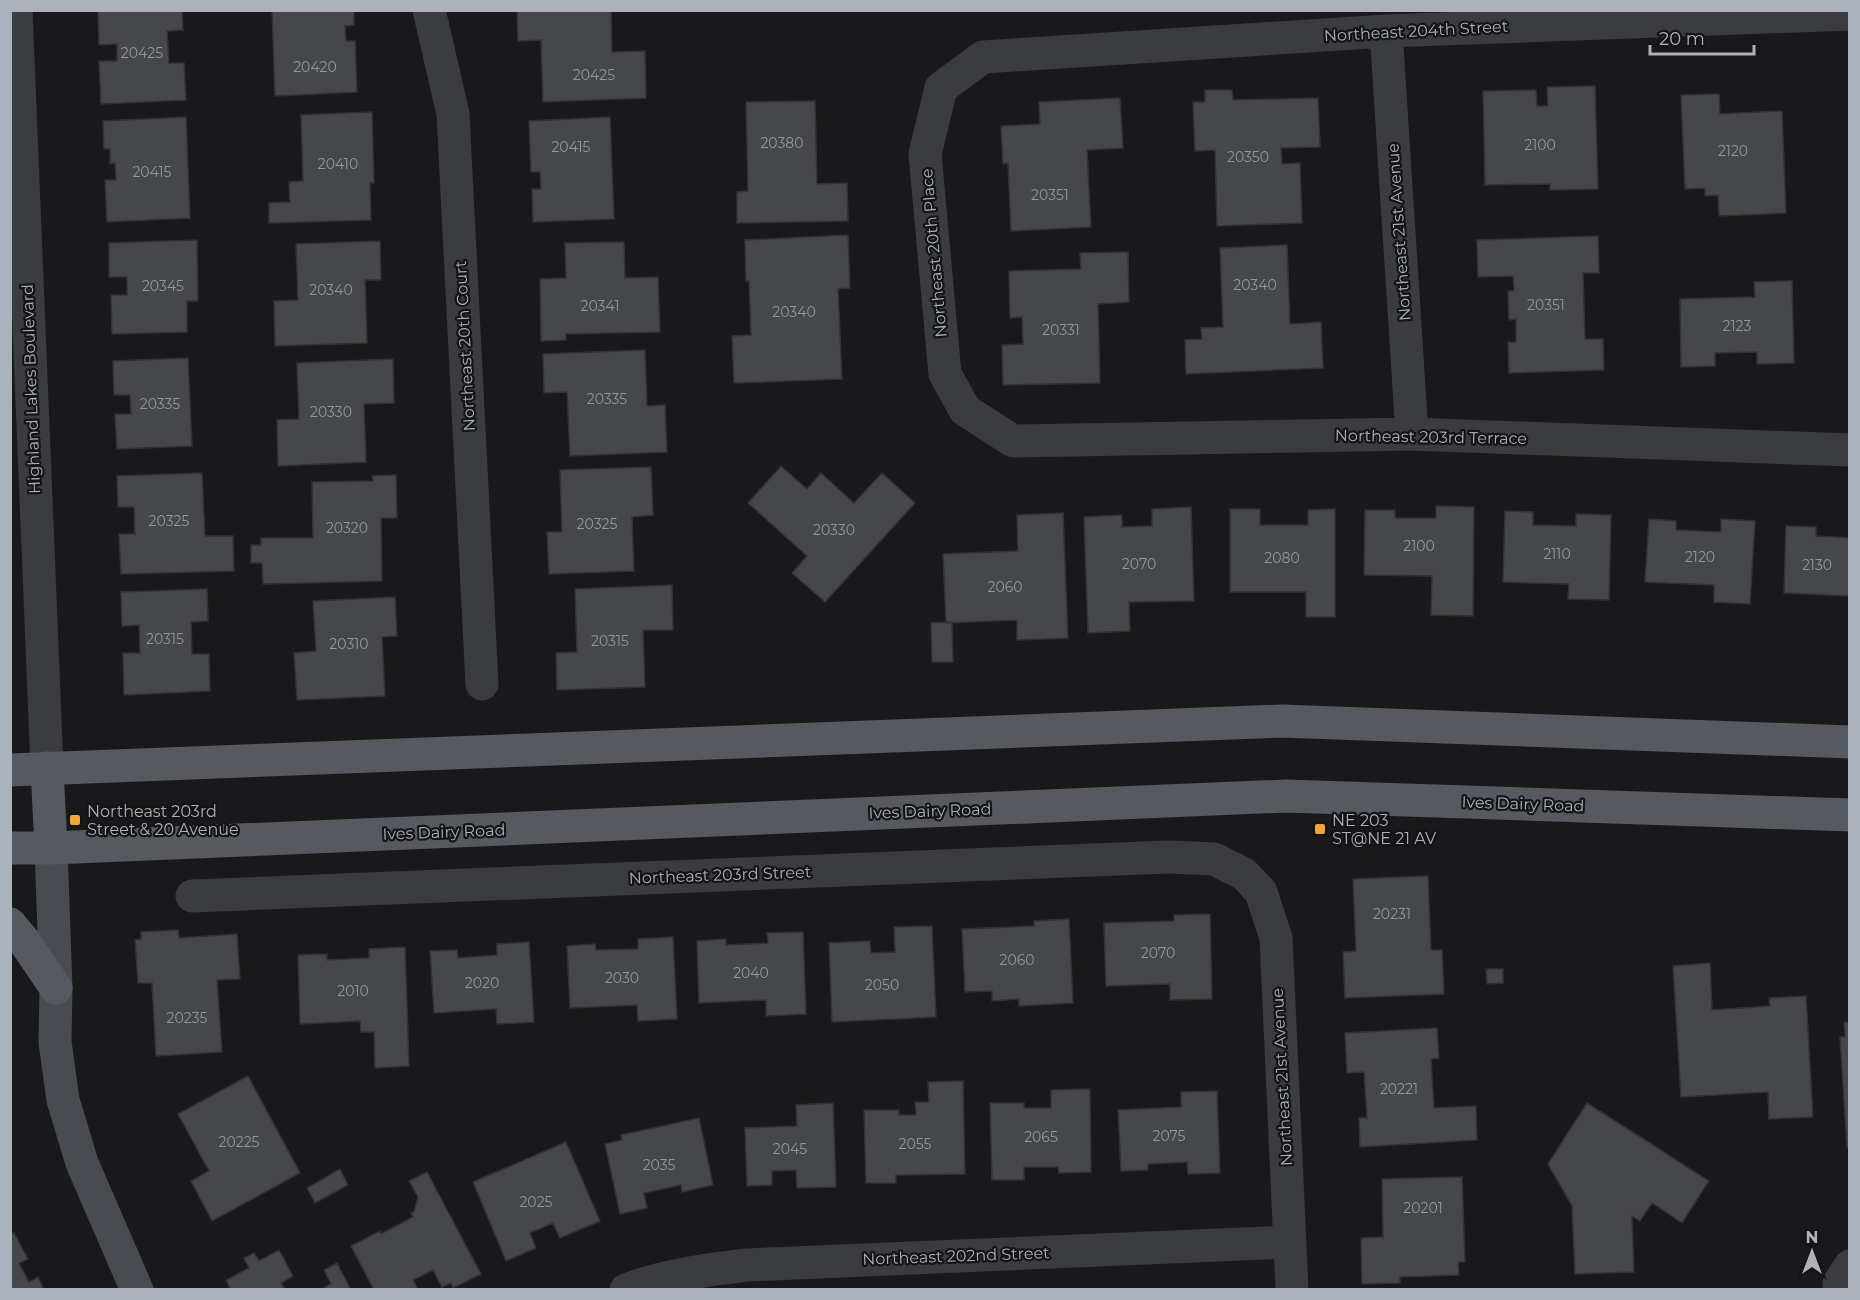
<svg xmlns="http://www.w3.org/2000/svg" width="1860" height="1300" viewBox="0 0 1860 1300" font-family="Montserrat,sans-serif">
<rect width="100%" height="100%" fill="#19191b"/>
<path fill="#46474b" stroke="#333337" stroke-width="1.5" d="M98 10H182L183 30 167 31 169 63H184L186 100 101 104 99 61H117V44L99 45Z
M272 10H354V25L345 26 346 41H355L357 92 275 96Z
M517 10H611L612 52 645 51 646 98 543 102 541 40 518 41Z
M1595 86 1598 189 1550 190V184L1485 185 1483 91 1536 90 1537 106H1548L1547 87Z
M1205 90H1232L1233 100 1318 98 1320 147 1281 148 1282 164 1300 163 1302 223 1217 226 1215 150 1195 151 1193 102H1205Z
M1719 94 1720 114 1782 111 1786 213 1719 216 1718 195 1705 196V188L1685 189 1681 95Z
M1120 98 1123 148 1087 150 1091 227 1011 231 1008 163 1003 164 1001 126 1040 124 1039 102Z
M815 101 817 184 847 183 848 221 737 223V192L748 191 746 102Z
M372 112 374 183H370L371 220 269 223V203L290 202 289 182 303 181 301 115Z
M186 117 190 218 107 222 105 180H116L115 163 110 164V149H104L103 121Z
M610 117 614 219 533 222 532 189H541L540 172H531L529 121Z
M848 235 850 288 838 289 842 379 734 383 732 336 751 335 749 281H746L745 240Z
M1598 236 1599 273H1583L1585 339H1603L1604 370 1509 373 1508 342H1516V319L1509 320 1508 291H1514L1513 276 1478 277 1477 240Z
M197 240 198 301H187V332L112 334 111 295H127V277H109V243Z
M380 241 381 280H365L367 343 275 346 274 301 298 300 296 244Z
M624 242 625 278 658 277 660 332 566 334V340L541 341 540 279 566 278 565 243Z
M1287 245 1290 324 1321 322 1323 368 1186 374 1185 340 1202 339 1201 328 1223 327 1220 248Z
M1128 252 1129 302 1098 304 1100 383 1003 385 1002 345 1023 344 1022 317 1010 318 1009 271 1081 269 1080 253Z
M1792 281 1794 363 1757 364V352L1715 353V366L1681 367 1680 299 1755 297 1754 282Z
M645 350 647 406 665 405 667 452 570 456 567 392 544 393 543 354Z
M188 358 192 446 117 449 115 414H131L130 395H114L113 361Z
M393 359 394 403 364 404 366 462 278 466 277 420 299 419 297 363Z
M781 466 807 489 821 473 854 503 882 473 915 503 825 602 792 573 807 556 748 503Z
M651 467 653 515 632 517 634 571 549 574 547 532H562L560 470Z
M202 473 205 536H233L234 571 121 574 119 534H135L134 507H118L117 476Z
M396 475 397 518H381L382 581 263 584 262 563H251V545H261V538H313L312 482 373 481 372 476Z
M1436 506 1474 507 1473 616 1431 615 1432 576 1364 575 1365 510H1395V518H1436Z
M1191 507 1194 601 1129 602 1130 631 1088 633 1084 517 1122 515V527L1152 526V509Z
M1230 509H1260V525H1308V510L1335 509V617H1306V592H1230Z
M1505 511 1533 512V525L1576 526V514L1611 515 1609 600 1568 599 1569 584 1503 582Z
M1063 513 1068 638 1017 640V620L946 623 943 554 1018 551 1017 515Z
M1649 519 1676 521V530L1721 532V519L1755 521 1750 604 1714 602V585L1645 582Z
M1786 526 1816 527V536L1850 538V596L1784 593Z
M672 585 673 630H643L645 687 557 690 556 653 577 652 575 589Z
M207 589 208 621 191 622 192 654H209L210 691 124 695 123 653H140L139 625 122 626 121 592Z
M395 597 397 636 382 637 385 696 297 700 294 653 316 651 313 601Z
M952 622 953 662H932L931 623Z
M1428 876 1431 950H1442L1444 994 1345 998 1343 952 1356 951 1353 879Z
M1210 914 1212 999 1170 1000V984L1106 986 1104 923 1174 921V915Z
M1069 919 1073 1003 1019 1006V999L992 1001V991L965 992 962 929 1034 926V921Z
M932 926 936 1017 832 1022 829 943 870 941 871 953 895 952 894 927Z
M178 930 179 938 237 934 240 979 217 980 222 1052 156 1056 152 983H138L135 940 141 939V932Z
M803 932 806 1014 766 1016V1000L699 1003 697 941 726 939V945L768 943 767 933Z
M673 937 677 1019 638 1021 637 1005 570 1008 567 946 595 944 596 950 638 949V939Z
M529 942 534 1022 497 1024 496 1009 434 1013 430 951 457 950 458 958 497 955V944Z
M405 947 409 1066 375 1068 374 1032H361L360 1021 300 1024 298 955 327 954V960L369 958V949Z
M1710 963 1712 1010 1770 1006 1769 998 1806 996 1813 1117 1769 1119 1768 1092 1681 1097 1673 966Z
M1486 969H1503V983L1487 984Z
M1844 1022H1850V1148H1847L1840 1037H1845Z
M1437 1028 1439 1058 1431 1059 1434 1108 1476 1106 1477 1140 1360 1147 1359 1118H1367L1364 1072 1347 1073 1345 1033Z
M248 1076 300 1173 212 1221 191 1181 209 1171 178 1114Z
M963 1081 965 1174 896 1175V1183H866L864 1110H899V1115H916L915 1102H929L928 1082Z
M1090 1089 1091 1172 1059 1173 1058 1167H1024V1180H992L990 1103H1024V1108H1051V1090Z
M1217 1091 1220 1173 1188 1174 1187 1162 1148 1164V1170L1121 1171 1118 1110 1181 1107V1092Z
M833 1103 836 1187 797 1188 796 1170 772 1171V1185L747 1186 745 1128 797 1126 796 1105Z
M1587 1103 1709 1181 1682 1223 1652 1203 1640 1221 1632 1216 1634 1272 1575 1274 1572 1206 1548 1164Z
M699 1118 713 1185 682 1192 681 1185 644 1193 647 1208 620 1214 605 1144 622 1140 621 1135Z
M566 1142 600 1221 560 1238 553 1223 530 1233 536 1248 506 1261 473 1182Z
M340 1169 348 1185 315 1203 307 1188Z
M427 1172 481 1274 453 1288 451 1283 442 1287 433 1270 413 1280 418 1290H374L351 1246 380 1231 381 1234 413 1217 411 1213 414 1212 418 1197 409 1181Z
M1462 1177 1465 1262H1458L1459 1275 1400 1277V1283L1362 1284 1361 1238 1383 1237 1382 1179Z
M14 1233 28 1259 19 1263 29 1282 38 1277 44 1290H10V1235Z
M279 1250 293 1276 281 1283 285 1290H231L226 1280 249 1268 244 1258 254 1253 259 1261Z
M337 1263 351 1290H320L331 1284 324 1270Z"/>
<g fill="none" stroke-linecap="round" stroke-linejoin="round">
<path stroke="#3a3c40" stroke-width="33" d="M16 10 47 768
M429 10 453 114 482 684
M1850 14 1386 31 983 57 941 88 925 154 945 374 965 410 1013 441 1412 434 1850 450
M1386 31 1412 434
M192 896 1169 857 1214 859 1244 874 1261 892 1276 938 1292 1290
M626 1290C665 1275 706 1270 747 1265L1290 1242
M1839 1290V1283L1850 1266"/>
<path stroke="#484b50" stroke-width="33" d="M51 848 56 988 55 1042 63 1100 82 1163 137 1290"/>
<path stroke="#56595f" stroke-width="33" d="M47 768 51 848
M10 770 1282 721 1850 742
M10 848H51L1286 796 1850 815
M10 924 24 941 56 988"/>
</g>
<g fill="#f0a53c" stroke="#141416" stroke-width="2">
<rect x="69" y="814" width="12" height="12" rx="3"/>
<rect x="1314" y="823" width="12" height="12" rx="3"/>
</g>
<g text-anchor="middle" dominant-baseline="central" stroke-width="4.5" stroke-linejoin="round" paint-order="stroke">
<g font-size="14" fill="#92979f">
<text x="142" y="53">20425</text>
<text x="315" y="67">20420</text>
<text x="594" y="75">20425</text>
<text x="782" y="143">20380</text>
<text x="1540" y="145">2100</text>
<text x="571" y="147">20415</text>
<text x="1733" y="151">2120</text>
<text x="1248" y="157">20350</text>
<text x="338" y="164">20410</text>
<text x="152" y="172">20415</text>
<text x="1050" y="195">20351</text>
<text x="1255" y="285">20340</text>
<text x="163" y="286">20345</text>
<text x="331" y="290">20340</text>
<text x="1546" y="305">20351</text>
<text x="600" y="306">20341</text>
<text x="794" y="312">20340</text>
<text x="1737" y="326">2123</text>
<text x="1061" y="330">20331</text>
<text x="607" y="399">20335</text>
<text x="160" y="404">20335</text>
<text x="331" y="412">20330</text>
<text x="169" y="521">20325</text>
<text x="597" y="524">20325</text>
<text x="347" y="528">20320</text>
<text x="834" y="530">20330</text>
<text x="1419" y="546">2100</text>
<text x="1557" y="554">2110</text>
<text x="1700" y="557">2120</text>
<text x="1282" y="558">2080</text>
<text x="1139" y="564">2070</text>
<text x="1817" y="565">2130</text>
<text x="1005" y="587">2060</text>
<text x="165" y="639">20315</text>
<text x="610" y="641">20315</text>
<text x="349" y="644">20310</text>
<text x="1392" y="914">20231</text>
<text x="1158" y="953">2070</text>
<text x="1017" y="960">2060</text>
<text x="751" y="973">2040</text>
<text x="622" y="978">2030</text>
<text x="482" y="983">2020</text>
<text x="882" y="985">2050</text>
<text x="353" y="991">2010</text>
<text x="187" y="1018">20235</text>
<text x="1399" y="1089">20221</text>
<text x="1169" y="1136">2075</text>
<text x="1041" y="1137">2065</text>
<text x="239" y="1142">20225</text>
<text x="915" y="1144">2055</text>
<text x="790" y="1149">2045</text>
<text x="659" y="1165">2035</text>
<text x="536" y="1202">2025</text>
<text x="1423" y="1208">20201</text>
</g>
<g font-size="16" fill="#acb2bb" stroke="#141416">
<text transform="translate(1416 31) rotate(-3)">Northeast 204th Street</text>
<text transform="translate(1399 232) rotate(-94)">Northeast 21st Avenue</text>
<text transform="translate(934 253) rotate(-95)">Northeast 20th Place</text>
<text transform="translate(465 346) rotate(-93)">Northeast 20th Court</text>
<text transform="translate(31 389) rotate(-92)">Highland Lakes Boulevard</text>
<text transform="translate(1431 437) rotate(1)">Northeast 203rd Terrace</text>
<text transform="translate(1523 804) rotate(2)">Ives Dairy Road</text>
<text transform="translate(930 811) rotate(-2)">Ives Dairy Road</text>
<text transform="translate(444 832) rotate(-2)">Ives Dairy Road</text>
<text transform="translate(720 875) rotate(-2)">Northeast 203rd Street</text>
<text transform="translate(1282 1077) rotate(-93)">Northeast 21st Avenue</text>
<text transform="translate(956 1256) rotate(-2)">Northeast 202nd Street</text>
</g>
<g font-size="16" fill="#acb2bb" stroke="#141416" text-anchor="start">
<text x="87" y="811">Northeast 203rd<tspan x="87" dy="18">Street &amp; 20 Avenue</tspan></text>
<text x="1332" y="820">NE 203<tspan x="1332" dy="18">ST@NE 21 AV</tspan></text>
</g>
</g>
<rect width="1860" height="1300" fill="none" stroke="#acb2bb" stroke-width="24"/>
<g transform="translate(1812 1252)" stroke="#141416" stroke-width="4.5" paint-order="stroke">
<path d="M0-4.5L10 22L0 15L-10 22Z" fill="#acb2bb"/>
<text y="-9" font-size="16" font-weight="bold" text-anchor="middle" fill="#acb2bb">N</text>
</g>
<path d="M1650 45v9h104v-9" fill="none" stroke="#acb2bb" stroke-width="3"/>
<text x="1659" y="45" font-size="18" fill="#acb2bb" stroke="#141416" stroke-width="4.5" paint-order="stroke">20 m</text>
</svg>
